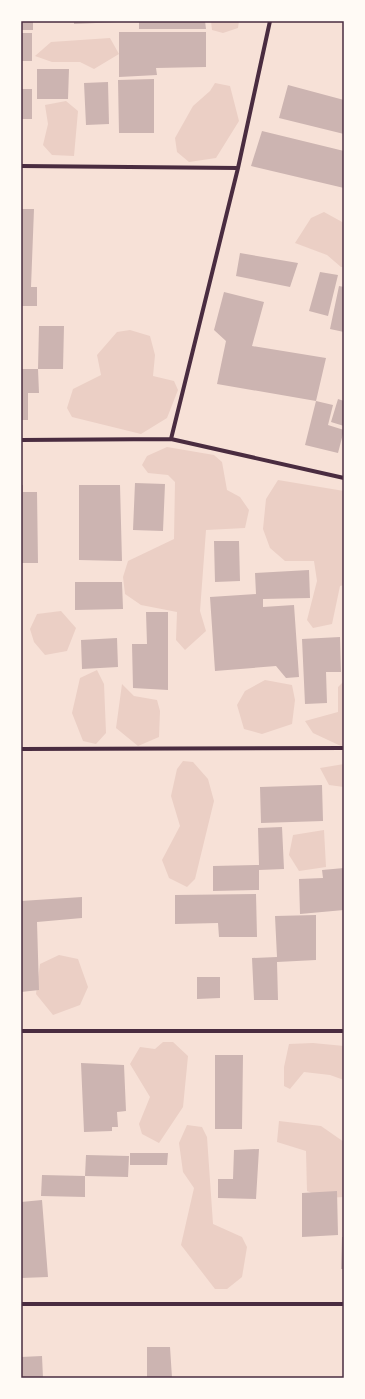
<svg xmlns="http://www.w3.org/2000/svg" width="365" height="1399" viewBox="0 0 365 1399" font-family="'Noto Serif',serif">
<rect width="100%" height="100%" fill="#f7e1d7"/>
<path fill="#ebcfc5" d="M211 21H239L238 28 223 33 212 30Z
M110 38 119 54 94 69 80 62H52L35 56 51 42Z
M215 83 230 86 239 121 216 158 189 162 177 152 175 138 193 106 210 91Z
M66 101 78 111 74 156 52 155 43 145 48 124 45 105Z
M324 212 344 223V267H341L327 255 295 243 311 218Z
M130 330 150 336 155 355 153 376 174 381 178 390 167 418 141 434 72 417 67 408 73 389 101 375 97 355 117 332Z
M167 447 214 455 222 462 227 490 240 497 249 510 245 528 206 530 200 611 206 631 185 650 176 640 177 612 141 605 125 594 123 577 128 561 174 539 175 482 168 475 148 473 142 465 147 456Z
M278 480 344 491V585L340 586 332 624 313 628 307 620 317 581 314 561H285L270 548 263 529 266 499Z
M61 611 76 628 67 651 45 655 34 642 30 629 37 614Z
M97 670 104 684 106 733 96 744 83 741 72 713 80 678Z
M265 680 292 685 295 700 292 724 262 734 244 729 237 705 245 691Z
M344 681V746L343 747 313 733 305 721 338 712V687Z
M122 684 134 696 157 700 160 711 159 737 138 746 116 728Z
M183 761 193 762 208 779 214 801 195 879 187 887 169 878 162 860 180 826 171 796 177 769Z
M344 764V787L329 785 320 768Z
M324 830 326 867 299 871 289 855 293 835Z
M59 955 78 959 88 987 80 1005 53 1015 36 994 40 964Z
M163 1042H173L188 1056 183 1107 159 1143 142 1134 139 1124 150 1097 130 1064 140 1047 155 1049Z
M313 1043 344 1046V1080L330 1075 304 1072 290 1089 284 1086V1067L289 1044Z
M279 1121 321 1126 344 1142V1197L324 1198 307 1191 306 1151 277 1142Z
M187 1125 202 1127 207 1137 213 1224 242 1237 247 1247 242 1277 227 1289H215L181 1245 194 1188 183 1172 179 1143Z"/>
<path fill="#ccb4b1" d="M21 21H33V30H21Z
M74 21H118V22L74 24Z
M139 21H205L206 29H139Z
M119 32H206V67L156 68 157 75 119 77Z
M21 33H32V61H21Z
M37 69H69L68 99H37Z
M154 79V133H119L118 80Z
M108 82 109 124 86 125 84 83Z
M288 85 344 100V134L279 118Z
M21 89H32V119H21Z
M262 131 344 151V188L251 166Z
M21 209H34L31 287H37V306H21Z
M240 253 298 263 290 287 236 276Z
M320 272 338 275 328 316 309 311Z
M339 286 344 287V332L330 329Z
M224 292 264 302 252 346 326 358 316 401 217 384 226 341 214 330Z
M39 326H64L63 369H38Z
M21 369H38L39 393H28V420H21Z
M338 399 344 401V426L331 422Z
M316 401 333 405 328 425 344 430 338 453 305 445Z
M135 483 165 484 163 531 133 530Z
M21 485H23V492H37L38 563H21Z
M79 485H120L122 561 79 560Z
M214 541H239L240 581 215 582Z
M309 570 310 598 263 599V607L294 605 299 677 286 678 276 666 215 671 210 597 256 594 255 573Z
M75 582H122L123 609 75 610Z
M146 612H168V690L133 688 132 644H147Z
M340 637 341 672H326L327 703 305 704 302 639Z
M117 638 118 667 82 669 81 640Z
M322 785 323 821 261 823 260 787Z
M282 827 284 869 259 870V890L213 891V866L259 865 258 828Z
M344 868V910L300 914 299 879 323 878 322 870Z
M256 894 257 937H219L218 923 175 924V895Z
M82 897V918L37 922 39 990 21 992V901Z
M316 915V960L277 962 278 1000H254L252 958 277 957 275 916Z
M197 977H220V998L197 999Z
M215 1055H243L242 1129H215Z
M81 1063 124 1065 126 1111 117 1112 118 1127H112V1131L84 1132Z
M259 1149 256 1199 218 1198V1179H233L234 1150Z
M130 1153H168L167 1165H130Z
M86 1155 129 1156 128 1177 85 1176Z
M42 1175 85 1176V1197L41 1196Z
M337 1191 338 1235 302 1237V1193Z
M42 1200 48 1277 21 1278V1202Z
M342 1237H344V1269H341Z
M147 1347H170L172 1378H147Z
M42 1356 43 1378H21V1357Z"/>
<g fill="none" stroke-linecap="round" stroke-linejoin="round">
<path stroke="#4a2c40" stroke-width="4" d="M21 166 238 168
M171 439 238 168 270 21
M21 440 171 439 344 478
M21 749 344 748
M21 1031H344
M21 1304H344"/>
</g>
<rect width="365" height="1399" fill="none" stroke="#fffaf5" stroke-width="44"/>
<rect x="22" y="22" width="321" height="1355" fill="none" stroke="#4a2c40" stroke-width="1.5"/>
</svg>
